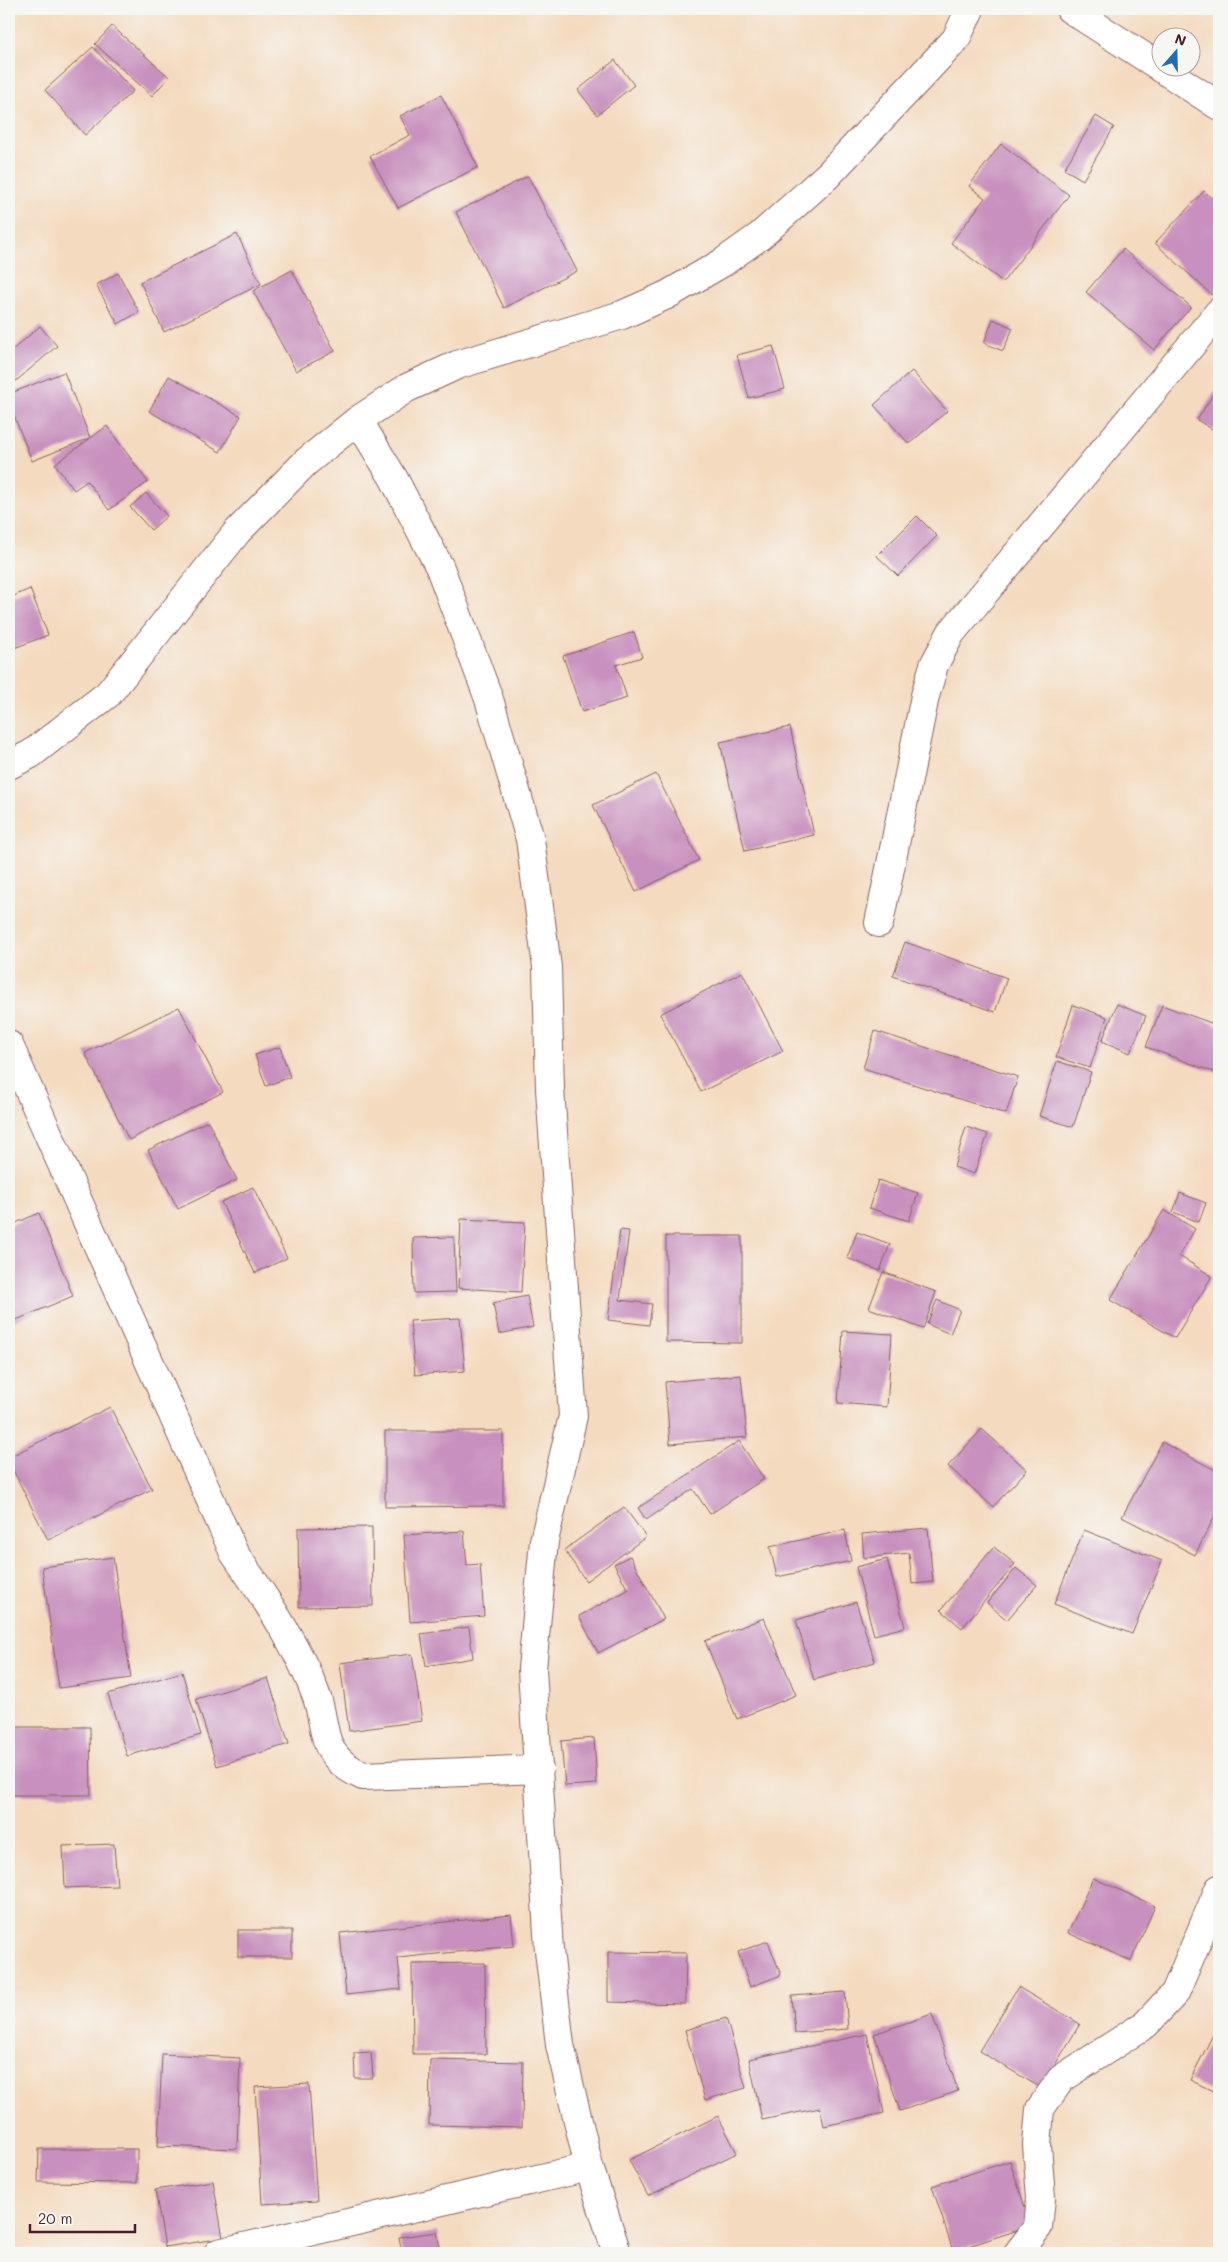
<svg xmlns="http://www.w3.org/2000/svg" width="1228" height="2262" viewBox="0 0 1228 2262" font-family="Mali,sans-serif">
<rect width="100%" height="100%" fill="#f6f6f2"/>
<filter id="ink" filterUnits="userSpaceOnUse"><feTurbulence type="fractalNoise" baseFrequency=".02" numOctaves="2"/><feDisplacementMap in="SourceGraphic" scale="10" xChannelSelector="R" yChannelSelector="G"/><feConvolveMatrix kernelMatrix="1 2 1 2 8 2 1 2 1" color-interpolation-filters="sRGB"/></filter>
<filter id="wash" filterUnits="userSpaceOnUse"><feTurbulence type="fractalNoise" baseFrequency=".0096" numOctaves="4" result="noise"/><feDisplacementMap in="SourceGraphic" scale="20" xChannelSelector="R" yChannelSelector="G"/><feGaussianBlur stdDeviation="1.12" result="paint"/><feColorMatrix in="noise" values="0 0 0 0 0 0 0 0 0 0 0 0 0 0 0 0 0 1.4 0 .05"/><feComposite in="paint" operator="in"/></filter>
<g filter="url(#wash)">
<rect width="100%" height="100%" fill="#f4dabe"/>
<g id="blocks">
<path fill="#c890be" d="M112 26 169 77 152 96 95 44Z
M93 47 133 91 85 135 45 90Z
M615 60 634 85 597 115 578 90Z
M441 95 478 167 398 208 370 156 410 135 400 116Z
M1096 116 1114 127 1083 180 1064 169Z
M1001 144 1069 195 1003 282 951 243 985 198 969 186Z
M528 176 577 271 504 308 456 212Z
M1204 191 1219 205V287L1212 295 1155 243Z
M237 234 261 284 164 332 140 282Z
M1123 249 1191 307 1154 350 1086 292Z
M292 270 335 351 296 371 253 291Z
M118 273 139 312 118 324 96 285Z
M993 319 1013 328 1003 351 984 343Z
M40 326 57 346 9 387V353Z
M773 346 785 389 749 398 737 355Z
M912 371 947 411 909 444 874 405Z
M64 372 90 438 32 461 9 403V394Z
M169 376 241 416 220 452 149 411Z
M1219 385V433L1197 420Z
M107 426 148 482 109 510 87 481 74 490 55 464Z
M146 493 167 516 151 530 130 507Z
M917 516 937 536 898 576 877 556Z
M30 589 48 635 9 650V598Z
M634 632 642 657 616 665 627 698 582 712 563 656Z
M790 727 814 835 745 851 720 742Z
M656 774 699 860 636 892 593 805Z
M905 942 1007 978 995 1012 893 976Z
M742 972 783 1051 701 1092 660 1014Z
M1117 1004 1146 1016 1130 1053 1102 1041Z
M1073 1005 1107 1017 1090 1068 1056 1057Z
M1162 1005 1219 1026V1074L1146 1047Z
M179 1007 223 1092 129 1140 85 1053Z
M875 1031 1018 1077 1006 1114 863 1068Z
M280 1047 290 1077 266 1086 255 1055Z
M1057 1061 1091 1072 1073 1127 1039 1116Z
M208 1121 237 1180 178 1209 148 1150Z
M966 1127 988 1134 974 1174 954 1167Z
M878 1180 918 1193 909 1221 869 1208Z
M253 1187 287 1258 255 1273 221 1202Z
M1180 1193 1206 1203 1199 1222 1173 1212Z
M1164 1210 1195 1229 1179 1256 1212 1276 1175 1338 1110 1300Z
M39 1213 73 1296 9 1323V1226Z
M461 1219 525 1222 521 1292 458 1288Z
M620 1230 629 1231 620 1300 652 1304 649 1325 608 1320Z
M857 1232 890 1244 880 1271 847 1258Z
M666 1236H742V1343L666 1342Z
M454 1237 456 1292 414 1293 413 1238Z
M883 1272 936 1292 923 1329 869 1308Z
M527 1296 533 1327 499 1334 493 1303Z
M937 1300 960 1310 950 1334 927 1324Z
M460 1318 465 1371 415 1375 410 1321Z
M843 1331 892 1334 887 1407 838 1403Z
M741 1375 747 1437 670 1444 665 1382Z
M110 1407 152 1489 48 1540 9 1462V1457Z
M982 1429 1027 1470 993 1507 948 1466Z
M385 1431H503V1506L385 1507Z
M739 1441 764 1479 710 1514 693 1489 646 1520 638 1508Z
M1162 1442 1219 1472V1508L1195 1555 1122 1517Z
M624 1507 646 1537 586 1581 564 1550Z
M372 1527 373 1606 299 1607 298 1528Z
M928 1528 933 1582 912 1584 909 1553 864 1558 862 1534Z
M845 1530 851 1561 777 1577 770 1547Z
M1084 1530 1162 1561 1132 1634 1054 1604Z
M464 1531 467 1565 480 1564 484 1616 410 1622 404 1535Z
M994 1547 1015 1564 962 1628 941 1610Z
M630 1556 664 1619 598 1653 579 1616 628 1590 614 1564Z
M113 1557 131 1678 59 1688 42 1567Z
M887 1559 905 1627 874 1635 856 1567Z
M1016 1568 1037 1585 1007 1620 987 1603Z
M856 1602 875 1662 814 1680 796 1620Z
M764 1618 796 1695 737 1719 705 1641Z
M469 1627 473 1658 426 1666 421 1634Z
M412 1654 422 1721 349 1731 340 1663Z
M182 1672 201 1735 127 1756 108 1694Z
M268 1678 289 1744 217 1766 196 1699Z
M9 1727H90L91 1795H9Z
M594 1738 597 1784 565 1786 561 1741Z
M114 1844 117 1886 65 1888 63 1846Z
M1093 1878 1155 1906 1131 1961 1068 1933Z
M511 1915 514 1946 398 1958 401 1989 346 1995 340 1933Z
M238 1930H292V1957H238Z
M768 1941 781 1975 750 1987 738 1952Z
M608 1952 686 1953 685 2004 608 2002Z
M485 1963 486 2054H413L412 1964Z
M1018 1987 1080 2024 1041 2088 979 2051Z
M845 1992 848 2029 795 2033 792 1996Z
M932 2014 958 2091 900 2111 874 2034Z
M726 2018 746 2088 705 2100 685 2030Z
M1219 2023V2094L1190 2080Z
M867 2034 884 2113 824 2126 820 2108 762 2120 749 2059Z
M371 2052 373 2078H355L354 2053Z
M162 2054 240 2058 237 2149 158 2146Z
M430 2060 523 2062 522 2127 429 2125Z
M309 2084 317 2201 262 2204 255 2087Z
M718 2116 737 2153 648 2196 629 2160Z
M39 2149H137V2183L38 2182Z
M1010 2161 1031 2226 953 2251 932 2186Z
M213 2181 223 2238 165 2247 155 2190Z
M437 2232 441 2253H402L399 2237Z"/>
</g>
</g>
<g filter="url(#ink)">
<use href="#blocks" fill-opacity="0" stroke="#86605e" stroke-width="1"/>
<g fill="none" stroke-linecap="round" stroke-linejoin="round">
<defs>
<path id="street" d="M1070 9 1160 67
M1161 68 1219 106
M358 420 394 479 440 568 489 699 530 839 547 967 550 1089 573 1416 544 1541 532 1669 549 1950 560 2045 589 2167 617 2253
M9 765 31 754 108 694 237 532 306 462 358 420 407 388 457 365 622 315 667 295 722 263 760 236 828 175 956 39 970 9
M879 923 925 696 934 665 951 633 1219 312
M9 1045 234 1553C264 1596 298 1646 316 1695 323 1712 322 1734 331 1750 339 1763 349 1769 363 1776L539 1769
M218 2253 589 2167
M1018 2253 1038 2227 1041 2198 1037 2145 1040 2109 1061 2079 1146 2024 1175 1993 1219 1889"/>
</defs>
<use href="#street" stroke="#86605e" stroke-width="30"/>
<use href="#street" stroke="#fff" stroke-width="28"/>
</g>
</g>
<rect width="1228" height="2262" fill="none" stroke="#f6f6f2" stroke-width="30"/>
<g transform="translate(1176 52) rotate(20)"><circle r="24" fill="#f6f6f2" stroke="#b1a0a2"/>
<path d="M0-4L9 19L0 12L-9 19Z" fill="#1f6fb2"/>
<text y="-8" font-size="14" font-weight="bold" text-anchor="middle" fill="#4a1f2b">N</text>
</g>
<path d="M30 2224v8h105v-8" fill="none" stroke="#4a1f2b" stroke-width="2.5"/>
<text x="38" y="2224" font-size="15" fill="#4a1f2b" stroke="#f6f6f2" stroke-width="4" paint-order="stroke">20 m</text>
</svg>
